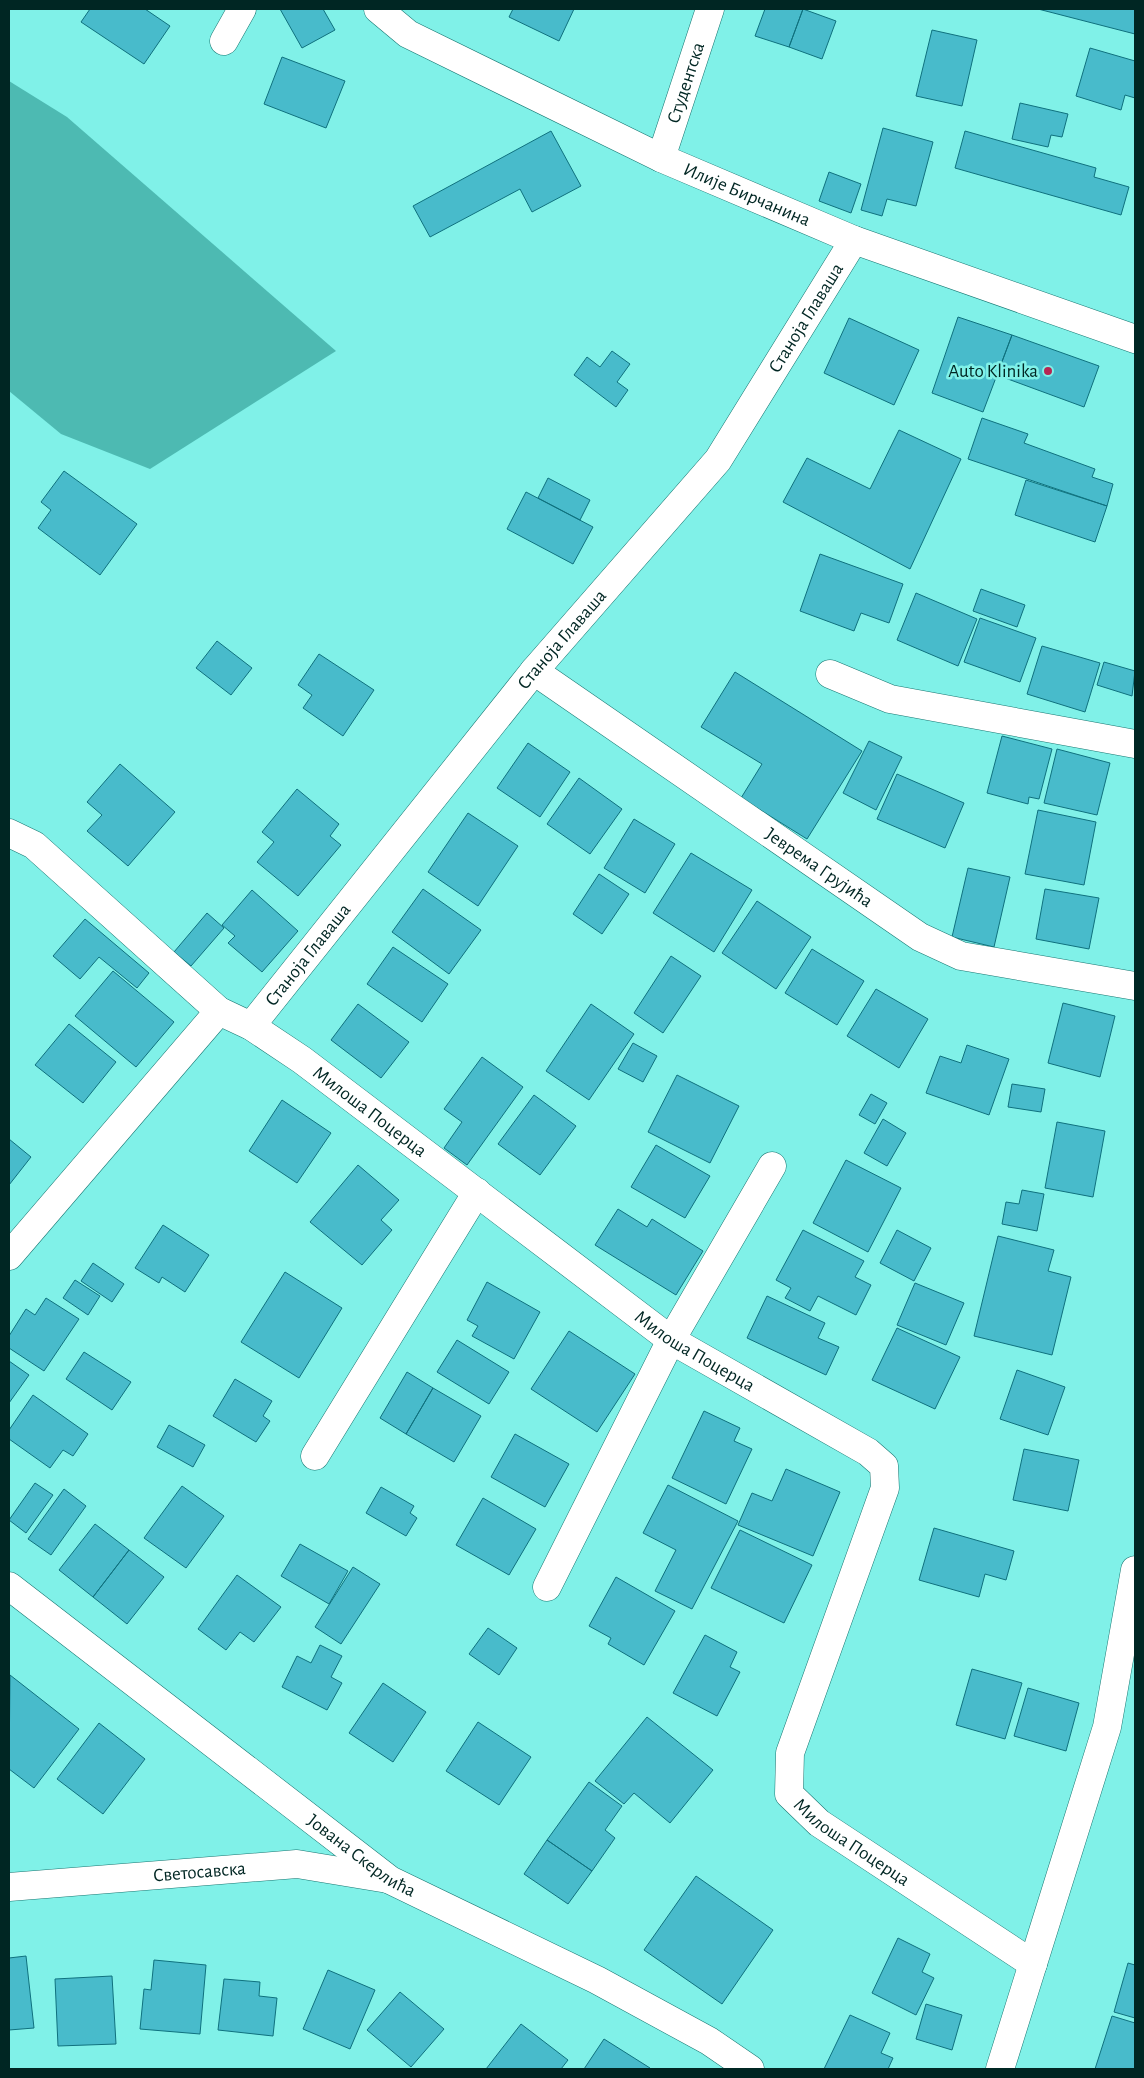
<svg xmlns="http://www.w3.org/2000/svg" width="1144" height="2078" viewBox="0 0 1144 2078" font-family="'Alegreya Sans',sans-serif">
<rect width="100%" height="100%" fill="#80f1e8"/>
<path fill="#4dbab2" d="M9 81 67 117 336 351 150 469 61 434 9 391Z"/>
<path fill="#48bbcb" stroke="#0f717e" d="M90 9H145L170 26 144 64 81 22Z
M280 9H323L335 30 302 48Z
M513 9H574L559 41 509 17Z
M765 9H803L789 47 755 36Z
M803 9 836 21 822 59 789 47Z
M1038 9H1135V34Z
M932 30 977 40 962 106 916 96Z
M1090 48 1135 61V98L1125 95 1121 110 1076 96Z
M282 57 345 81 326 128 264 104Z
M1020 103 1068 114 1062 137 1051 135 1048 147 1012 139Z
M883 128 933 142 916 206 887 199 882 216 861 210Z
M551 131 581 186 532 212 520 189 430 237 413 206Z
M965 131 1096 168 1094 177 1129 187 1121 215 955 168Z
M829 172 861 184 851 213 819 201Z
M958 317 1012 335 983 412 932 393Z
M849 318 919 350 894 405 824 373Z
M1012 335 1099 366 1084 407 997 375Z
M612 351 630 364 617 382 628 390 616 407 574 375 587 357 600 367Z
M982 418 1028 434 1024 443 1095 469 1092 477 1113 484 1107 506 968 459Z
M899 430 961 459 910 569 783 502 807 458 870 489Z
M64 471 137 524 100 575 38 528 51 510 41 502Z
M548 478 590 500 580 520 538 498Z
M1026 480 1107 506 1095 542 1015 515Z
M526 492 593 527 573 564 507 529Z
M820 554 903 584 889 623 861 613 854 631 800 611Z
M981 589 1025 605 1017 627 973 611Z
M916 593 977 619 958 666 897 640Z
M980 618 1036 638 1020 682 964 662Z
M217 641 252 668 231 695 196 668Z
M1042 646 1100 663 1085 712 1027 694Z
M319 654 374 690 343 736 303 708 312 695 298 685Z
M1104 662 1135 671 1132 696 1097 685Z
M735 672 862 751 807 839 741 798 762 764 701 727Z
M1002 736 1052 749 1039 799 1029 797 1028 804 987 793Z
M869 741 902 757 876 810 843 793Z
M528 743 570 772 540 817 497 788Z
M1057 749 1110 763 1097 815 1044 803Z
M120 764 175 812 128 866 87 831 102 815 87 802Z
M897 774 964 803 945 848 877 819Z
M579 778 622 809 590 854 547 824Z
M297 789 339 824 330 836 341 845 298 896 257 862 274 842 262 832Z
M1038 810 1096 822 1084 885 1025 874Z
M468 813 518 846 478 906 428 872Z
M634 819 675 844 645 893 604 868Z
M691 853 752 890 714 952 653 913Z
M968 868 1010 877 994 947 952 937Z
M599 874 629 894 602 934 573 914Z
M423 889 481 930 449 974 392 932Z
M1045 889 1099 898 1089 949 1036 939Z
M252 890 298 931 262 972 228 943 235 936 222 925Z
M757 901 811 937 776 989 722 953Z
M207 913 224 928 191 966 174 952Z
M85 919 149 973 137 988 99 957 80 979 53 956Z
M393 947 448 984 422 1022 367 984Z
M812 949 864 981 837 1025 785 993Z
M671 956 701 976 663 1033 634 1013Z
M113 971 174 1022 136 1067 75 1016Z
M876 989 928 1019 899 1068 847 1036Z
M1063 1003 1115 1016 1100 1077 1048 1063Z
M358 1004 409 1042 381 1078 331 1040Z
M591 1004 634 1034 589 1100 546 1071Z
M69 1024 116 1062 83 1103 35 1065Z
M633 1043 657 1056 643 1082 618 1069Z
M967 1045 1009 1059 989 1115 926 1093 940 1056 961 1063Z
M482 1057 523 1087 467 1165 444 1148 462 1122 444 1109Z
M677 1075 739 1106 710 1163 648 1132Z
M1012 1084 1045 1089 1041 1112 1008 1107Z
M871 1094 887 1103 875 1124 859 1115Z
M534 1095 576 1126 540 1175 498 1144Z
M282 1100 331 1133 297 1183 249 1151Z
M883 1119 906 1133 887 1166 864 1153Z
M1057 1122 1105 1131 1093 1197 1045 1188Z
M9 1139 31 1157 9 1185Z
M656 1145 710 1176 685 1218 631 1187Z
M846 1160 901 1188 868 1252 813 1223Z
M358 1165 399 1200 381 1220 392 1230 362 1265 310 1222Z
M1022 1190 1044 1194 1037 1231 1002 1224 1006 1202 1019 1204Z
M618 1209 647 1227 652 1219 703 1251 676 1295 595 1245Z
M163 1225 209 1255 185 1292 162 1277 159 1283 135 1268Z
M803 1230 864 1261 855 1277 871 1285 856 1315 818 1296 810 1311 785 1298 791 1288 776 1280Z
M897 1230 931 1248 914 1281 880 1263Z
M998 1236 1054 1250 1048 1271 1071 1277 1052 1355 974 1336Z
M93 1263 124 1284 112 1302 81 1281Z
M285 1272 342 1308 299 1378 241 1342Z
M75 1280 100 1296 88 1315 63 1298Z
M487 1282 540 1312 514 1359 472 1336 478 1326 467 1320Z
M915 1283 964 1303 946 1345 897 1325Z
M767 1296 825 1323 818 1338 839 1347 826 1375 747 1338Z
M46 1298 79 1319 44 1371 9 1348V1336L26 1309 35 1315Z
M897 1328 960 1357 935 1409 872 1380Z
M569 1331 635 1374 597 1432 531 1389Z
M457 1340 509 1372 489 1404 437 1372Z
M84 1352 131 1382 112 1410 66 1379Z
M9 1361 29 1375 9 1403Z
M1017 1370 1065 1387 1048 1435 1000 1419Z
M407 1372 433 1388 406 1434 380 1418Z
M235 1379 272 1401 263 1416 270 1421 256 1442 213 1416Z
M433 1388 481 1416 454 1462 406 1434Z
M33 1395 88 1434 73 1456 63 1450 50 1468 9 1439V1430Z
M704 1411 740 1428 734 1441 752 1449 726 1504 672 1478Z
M169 1425 205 1445 193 1467 157 1447Z
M515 1434 569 1464 545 1507 491 1477Z
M1024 1449 1079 1460 1068 1511 1013 1500Z
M786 1469 840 1492 813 1556 738 1525 752 1493 772 1501Z
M35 1483 53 1495 26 1533 9 1520Z
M668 1485 738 1521 692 1609 655 1591 676 1550 643 1533Z
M182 1486 224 1516 186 1568 144 1538Z
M381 1487 414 1506 410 1513 417 1518 406 1536 366 1513Z
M64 1489 86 1506 51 1555 28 1539Z
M483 1498 536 1529 509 1575 456 1545Z
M95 1524 129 1550 93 1597 59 1570Z
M934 1528 1014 1551 1006 1580 985 1574 979 1597 919 1580Z
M740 1530 812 1565 784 1623 711 1588Z
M300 1544 348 1571 329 1604 281 1576Z
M129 1550 164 1577 127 1624 93 1597Z
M353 1567 380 1584 341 1644 315 1627Z
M237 1575 281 1607 254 1642 240 1632 226 1650 198 1629Z
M616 1577 675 1611 644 1665 608 1644 611 1638 589 1626Z
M488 1628 517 1648 499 1675 469 1654Z
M705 1635 737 1652 730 1667 740 1672 717 1716 673 1693Z
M320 1645 342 1656 331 1677 342 1683 327 1710 282 1687 297 1656 311 1663Z
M972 1669 1022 1683 1005 1739 956 1725Z
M10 1675 79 1729 34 1788 9 1769Z
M383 1683 426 1712 393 1762 349 1733Z
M1028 1688 1079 1703 1066 1751 1014 1736Z
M647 1717 713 1770 670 1823 634 1793 624 1804 595 1781Z
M478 1722 531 1757 499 1805 446 1771Z
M99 1723 145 1759 103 1814 57 1779Z
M589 1782 622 1806 605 1830 615 1838 592 1871 547 1840Z
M547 1840 592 1871 568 1904 524 1874Z
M696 1876 773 1930 722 2004 644 1950Z
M898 1938 930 1954 922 1972 934 1978 916 2015 872 1993Z
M26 1956 34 2028 9 2030V1958Z
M154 1960 206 1965 200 2034 140 2029 144 1989 151 1990Z
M1128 1963 1135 1965V2018L1114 2012Z
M328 1970 375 1990 350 2049 303 2029Z
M112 1976 116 2044 58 2046 55 1979Z
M224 1979 260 1982 259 1996 277 1998 273 2036 218 2030Z
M400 1992 444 2029 411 2067 367 2030Z
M926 2004 962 2015 952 2050 916 2039Z
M850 2015 890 2033 881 2053 893 2058 888 2069H824Z
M1112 2016 1135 2023V2069H1095Z
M521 2024 568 2060 561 2069H486Z
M604 2039 650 2068 649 2069H584Z"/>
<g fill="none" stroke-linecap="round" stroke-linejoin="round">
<defs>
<g id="minor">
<path id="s1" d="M378 9 408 34 661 158 854 240 1135 339"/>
<path d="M224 41 242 9"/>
<path id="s2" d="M661 158 710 9"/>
<path id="s3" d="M534 671 920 937 961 956 1135 986"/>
<path d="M830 674 890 699 1135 744"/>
<path id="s4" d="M9 833 34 845 219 1011 251 1026 302 1060 671 1340 868 1452 884 1466 885 1488 790 1753 789 1794 819 1823 1033 1964"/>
<path id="s5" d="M251 1026 534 671 718 460 854 240"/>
<path d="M9 1256 219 1011"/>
<path d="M315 1456 477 1192"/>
<path id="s6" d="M9 1586 390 1880 597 1980 709 2041 750 2069"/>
<path d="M547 1587 671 1340 772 1166"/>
<path id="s7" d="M9 1887 297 1864 388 1879"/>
</g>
<path id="major" d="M1000 2069 1107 1727 1135 1570"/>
</defs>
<use href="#minor" stroke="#187772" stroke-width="29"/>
<use href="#major" stroke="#187772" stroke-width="29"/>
<use href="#minor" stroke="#fff" stroke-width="28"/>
<use href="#major" stroke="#fff" stroke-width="28"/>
</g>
<circle fill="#b62653" stroke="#80f1e8" stroke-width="2" cx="1048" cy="371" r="5"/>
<g text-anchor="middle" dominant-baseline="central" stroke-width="5" stroke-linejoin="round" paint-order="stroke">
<g font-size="19" fill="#002623" stroke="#80f1e8">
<text stroke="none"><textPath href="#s2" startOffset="79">Студентска</textPath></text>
<text stroke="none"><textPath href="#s1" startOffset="414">Илије Бирчанина</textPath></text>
<text stroke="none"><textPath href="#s5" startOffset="901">Станоја Главаша</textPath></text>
<text stroke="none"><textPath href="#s5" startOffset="496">Станоја Главаша</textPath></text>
<text stroke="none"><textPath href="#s3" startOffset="346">Јеврема Грујића</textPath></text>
<text stroke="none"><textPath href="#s5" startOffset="91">Станоја Главаша</textPath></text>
<text stroke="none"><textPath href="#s4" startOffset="458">Милоша Поцерца</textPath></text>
<text stroke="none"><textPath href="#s4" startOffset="862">Милоша Поцерца</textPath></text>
<text stroke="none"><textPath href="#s4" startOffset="1508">Милоша Поцерца</textPath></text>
<text stroke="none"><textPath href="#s6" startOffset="444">Јована Скерлића</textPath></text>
<text stroke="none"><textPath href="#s7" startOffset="191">Светосавска</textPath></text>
</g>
<g font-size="19" fill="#002623" stroke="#80f1e8" text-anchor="end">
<text x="1038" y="371">Auto Klinika</text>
</g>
</g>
<rect width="1144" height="2078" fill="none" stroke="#002623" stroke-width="20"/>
</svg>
